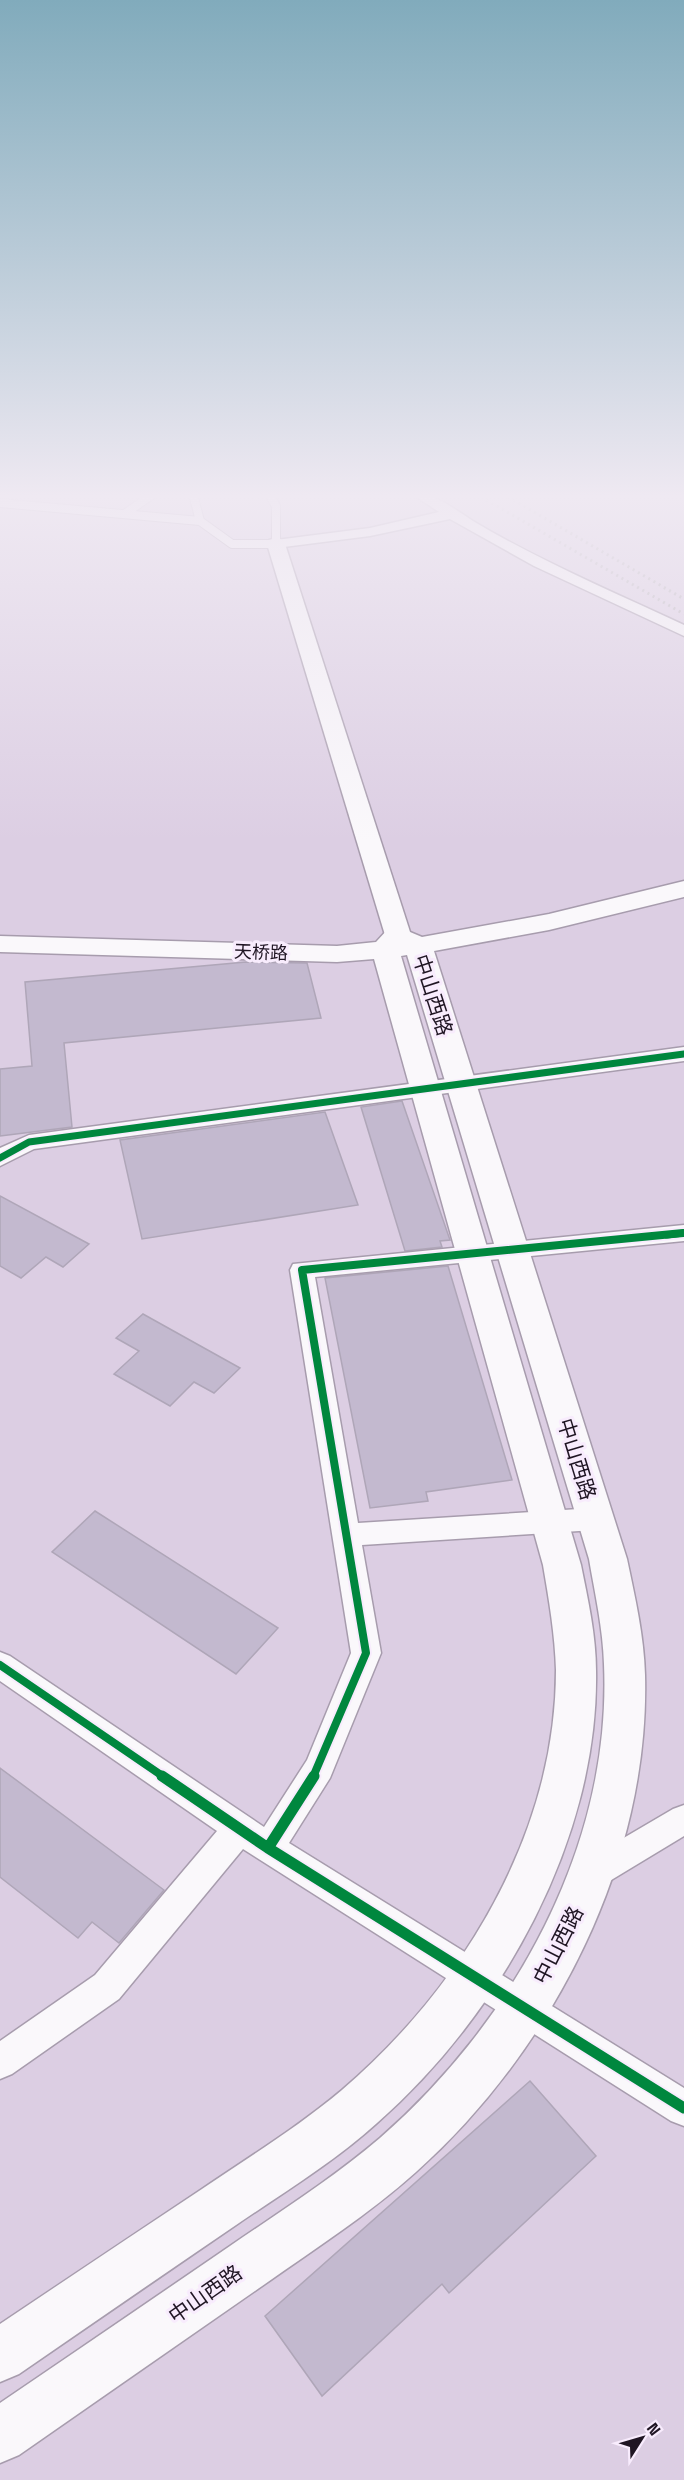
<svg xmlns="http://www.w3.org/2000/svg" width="684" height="2480" viewBox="0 0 684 2480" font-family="'Space Grotesk','Noto Sans SC',sans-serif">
<rect width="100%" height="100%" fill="#dccee3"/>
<path fill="#c3b9cf" stroke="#afa6b8" stroke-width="1.5" d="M246 962 307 963 321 1018 64 1043 72 1127 0 1136V1069L32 1066 25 982Z
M402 1101 450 1240 440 1241 442 1247 405 1251 361 1107Z
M325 1112 358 1205 142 1239 120 1140Z
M0 1196 89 1244 63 1267 46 1257 21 1278 0 1266Z
M448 1266 512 1480 426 1492 428 1501 370 1508 325 1278Z
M143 1314 240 1368 214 1393 194 1382 170 1406 114 1374 139 1351 116 1338Z
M95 1511 278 1628 236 1674 52 1552Z
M0 1768 164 1890 119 1943 92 1922 78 1938 0 1877Z
M530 2081 596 2156 449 2293 442 2284 322 2396 265 2316Z"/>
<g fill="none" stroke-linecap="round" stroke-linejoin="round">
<defs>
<path id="service" d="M193 494 200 521
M0 503 200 521 232 544H276V506L269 494
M126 513 153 494"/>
<path id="minor" d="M412 494C434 492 454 509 473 521 540 561 613 592 684 625V636L534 566 450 519 370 536 276 548 269 544 276 540 370 528 439 512Z
M684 1047V1061L34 1149 0 1166V1148L29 1135Z
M684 1225V1241L315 1277 358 1523 595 1508 605 1511 609 1519 605 1527 595 1530 362 1545 381 1653 330 1778 289 1843 684 2088V2126L671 2121 243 1849 119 1999 12 2074 0 2079V2041L95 1975 217 1831 0 1681V1652L10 1656 264 1827 307 1760 351 1653 290 1270 293 1264Z
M684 1805V1836L603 1885 592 1889 581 1885 576 1874 581 1863 673 1809Z"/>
<path id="tertiary" d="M276 538 283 540 285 544 411 935 407 940 398 943 389 940 385 935 267 544 269 540Z"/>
<path id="secondary" d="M684 881V897L549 930 434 951 627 1559C635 1597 644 1636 645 1675 650 1861 553 2049 416 2172 369 2214 316 2248 265 2284 183 2341 101 2398 19 2455L0 2463V2403C77 2351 154 2298 230 2246 281 2211 333 2178 380 2138 514 2021 612 1845 604 1664 603 1629 595 1594 589 1559L407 955 401 956 581 1565C588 1600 596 1635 596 1671 599 1839 501 2014 377 2123 335 2161 286 2191 239 2223 165 2273 92 2324 19 2374L0 2382V2324C67 2279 134 2234 202 2189 249 2157 298 2127 342 2090 463 1986 556 1833 556 1670 555 1635 549 1600 543 1565L374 959 337 962 0 952V936L337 946 376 942 388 929 398 927 422 937 549 914Z"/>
</defs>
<use href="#service" stroke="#a79cad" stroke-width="10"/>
<use href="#minor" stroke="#a79cad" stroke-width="3"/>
<use href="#tertiary" stroke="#a79cad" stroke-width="3"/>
<use href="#secondary" stroke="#a79cad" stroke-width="3"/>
<use href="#service" stroke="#faf8fb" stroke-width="8"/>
<use href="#minor" fill="#faf8fb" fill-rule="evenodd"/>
<use href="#tertiary" fill="#faf8fb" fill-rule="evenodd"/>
<use href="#secondary" fill="#faf8fb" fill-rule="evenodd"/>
<path stroke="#b6b2b8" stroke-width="3" stroke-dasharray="2 4" stroke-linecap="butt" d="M476 494 684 614
M503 494 684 599"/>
<defs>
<path id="cycleway-far2" d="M0 1158 29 1142 684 1054
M667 1235 684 1233"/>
<path id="cycleway-far1" d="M0 1665 164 1777
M313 1777 366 1653 302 1270 683 1233"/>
<path id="cycleway" d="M162 1776 268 1848 684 2108
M268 1848 314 1776"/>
</defs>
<use href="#cycleway-far2" stroke="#f8ecfd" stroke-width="10"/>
<use href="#cycleway-far1" stroke="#f8ecfd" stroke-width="12"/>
<use href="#cycleway" stroke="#f8ecfd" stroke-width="15"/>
<use href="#cycleway-far2" stroke="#00873e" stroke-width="7"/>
<use href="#cycleway-far1" stroke="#00873e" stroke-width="8"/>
<use href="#cycleway" stroke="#00873e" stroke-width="11"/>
</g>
<linearGradient id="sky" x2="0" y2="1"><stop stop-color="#81abbc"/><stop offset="0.59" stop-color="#efe9f2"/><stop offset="1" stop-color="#efe9f2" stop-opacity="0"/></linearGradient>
<rect width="684" height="841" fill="url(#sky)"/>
<g text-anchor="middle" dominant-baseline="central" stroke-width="6" stroke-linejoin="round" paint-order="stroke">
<g font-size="18" fill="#1f1523" stroke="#f8ecfd">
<text transform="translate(261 952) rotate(2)">天桥路</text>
</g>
<g font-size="21" fill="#1f1523" stroke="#f8ecfd">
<text transform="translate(433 995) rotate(72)">中山西路</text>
<text transform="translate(577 1459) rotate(73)">中山西路</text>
<text transform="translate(558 1945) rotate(-63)">中山西路</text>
<text transform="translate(205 2294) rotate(-35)">中山西路</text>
</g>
</g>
<g transform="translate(642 2438) rotate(53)" stroke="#f8ecfd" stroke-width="4.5" paint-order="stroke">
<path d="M0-4.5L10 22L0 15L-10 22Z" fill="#1f1523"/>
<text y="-9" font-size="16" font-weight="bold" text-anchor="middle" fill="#1f1523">N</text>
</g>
</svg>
